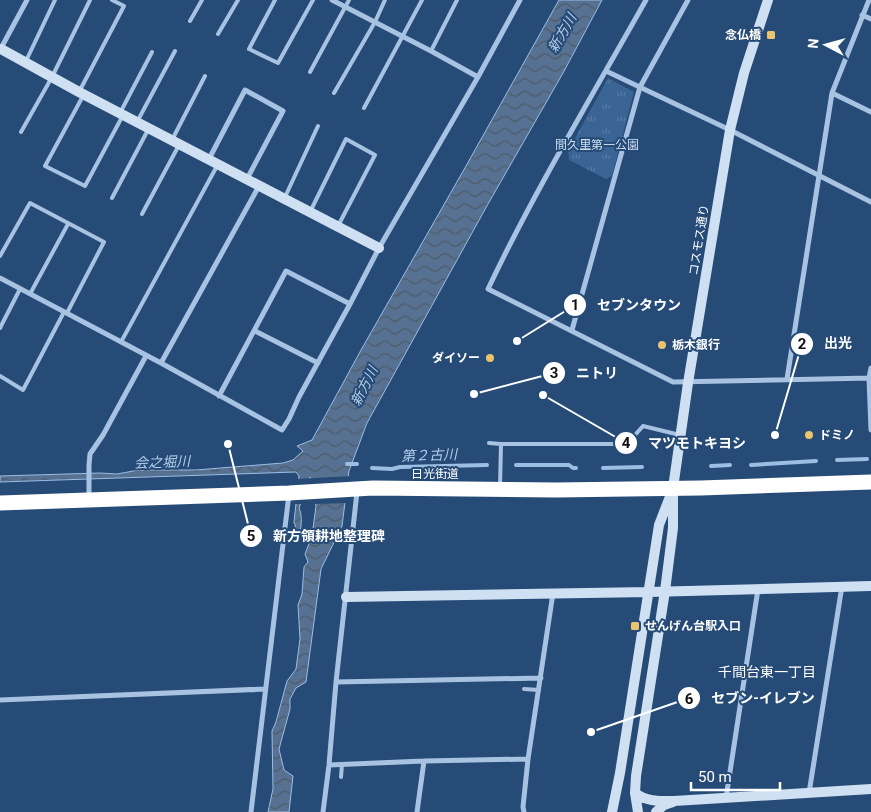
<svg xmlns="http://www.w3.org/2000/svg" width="871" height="812" viewBox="0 0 871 812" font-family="Roboto,'Noto Sans JP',sans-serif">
<defs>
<pattern id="grass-tufts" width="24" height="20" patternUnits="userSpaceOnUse" patternTransform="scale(1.25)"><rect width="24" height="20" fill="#3a6494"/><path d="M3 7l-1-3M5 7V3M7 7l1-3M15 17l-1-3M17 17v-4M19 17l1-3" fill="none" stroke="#587ba4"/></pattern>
<pattern id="water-waves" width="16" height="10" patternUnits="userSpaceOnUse" patternTransform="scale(1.25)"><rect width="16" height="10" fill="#567192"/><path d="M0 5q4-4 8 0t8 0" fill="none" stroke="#505b68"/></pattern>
</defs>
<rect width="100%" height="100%" fill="#264b77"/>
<path fill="url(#grass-tufts)" d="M608 78 634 92 612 176 606 179 569 160 568 151Z"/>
<path fill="url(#water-waves)" stroke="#9cbee3" d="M559 0H602L563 73 488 204 367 423 349 471 342 526 321 569 306 682 296 688 290 699V709L279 749 284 770 293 776 289 812H268L273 789 272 731 276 722 287 681 296 669 300 639 298 605 302 594 304 567 308 562 305 554 312 536 316 506 310 477 299 508C303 516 301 529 299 537L294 522 299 476 296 472 0 482V476L100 473 117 474 139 470H196L283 463 293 460 303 451 297 446 312 440 361 350 466 166Z"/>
<path fill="#264b77" d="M351 476 348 503 313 504 309 485 303 504H293L296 479Z"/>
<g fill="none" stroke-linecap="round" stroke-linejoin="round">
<path stroke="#9cbee3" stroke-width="4" d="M837 460 867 459
M347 464H357
M516 465H569L573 468H576
M751 465 816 461
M711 466 730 465
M372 468 392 469 400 467 487 465
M603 468 642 467"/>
<path stroke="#a8c3e2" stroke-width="4" d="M275 0 249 49 278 63 313 0
M190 21 202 0
M218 34 238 0
M431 51 457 0
M26 61 55 0
M310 72 349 0
M79 92 124 6 112 0
M334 93 375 22 385 0
M83 96 45 166 85 186 122 117
M364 108 422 0
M120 113 152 52
M137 122 175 51
M21 132 52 77 90 0
M173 138 205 76
M285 197 318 126
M112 198 149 128
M311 210 346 139 375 155 338 226
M142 214 179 145
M0 256 30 203 104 242 67 313
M30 294 68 224
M0 328 20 289
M121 342 217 166
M0 376 23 390 64 312
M489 443 501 444 500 487
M501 444H627L643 426 680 435
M524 689 539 690
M341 777 342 764"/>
<path stroke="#a8c3e2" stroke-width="5" d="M332 0 431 51 478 77
M646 0C592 96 535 190 488 289L673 382 871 378
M862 15 871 19
M0 50 27 0
M606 71 730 130 871 202
M832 93 871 112
M209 159 245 90 283 111 247 179
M0 278 161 363 282 430 289 419 299 397 350 304 379 248 478 77 520 0
M572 330 640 87 688 0
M255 331 318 363
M161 363 259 186
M871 368 869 378 871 430
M787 379 832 93 869 0
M219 396 286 271 350 304
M89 498V465L90 454 103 435 146 356
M336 682 541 678
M0 700 265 689
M329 765 424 761 528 759
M809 793 842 586
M726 798 758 589
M251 812 289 494
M323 812 329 765 336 682 357 492
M417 812 424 761
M524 812 523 807 528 759 553 593"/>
<path stroke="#d0e0f3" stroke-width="10" d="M1 49 79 92 379 248
M346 597 649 592 871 586
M635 793C647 802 660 801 674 801L871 789
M612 812 620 773 659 525 671 494
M638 812 635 793 636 776 665 591 673 528V488L688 383 730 130 744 73 768 0
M656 812 664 805 673 802"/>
<path stroke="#fff" stroke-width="15" d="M0 503 289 493 373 488 556 490 701 488 871 482"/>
</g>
<g fill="#ebc46d" stroke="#264b77" stroke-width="2">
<rect x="766" y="30" width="10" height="10" rx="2.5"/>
<circle cx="662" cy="345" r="5"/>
<circle cx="490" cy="358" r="5"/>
<circle cx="809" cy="435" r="5"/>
<rect x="630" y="621" width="10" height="10" rx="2.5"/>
</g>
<g text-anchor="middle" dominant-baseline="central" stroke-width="4" stroke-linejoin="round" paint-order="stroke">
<g font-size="12" font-weight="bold" fill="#fff" stroke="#264b77" text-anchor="start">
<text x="761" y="35" text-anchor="end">念仏橋</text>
<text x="672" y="345">栃木銀行</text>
<text x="480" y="358" text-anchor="end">ダイソー</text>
<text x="819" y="435">ドミノ</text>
<text x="645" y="626">せんげん台駅入口</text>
</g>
<g font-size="12" fill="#caddf2" stroke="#264b77">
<text x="597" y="145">間久里第一公園</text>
</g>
<g font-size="12" fill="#fff" stroke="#264b77">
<text transform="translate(699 240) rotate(-81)">コスモス通り</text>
<text x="435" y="474">日光街道</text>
</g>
<g font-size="14" font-style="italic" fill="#b3cdea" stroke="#264b77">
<text transform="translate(562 33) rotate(-60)">新方川</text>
<text transform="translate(364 386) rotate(-63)">新方川</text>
<text transform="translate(429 455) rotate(-2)">第２古川</text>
<text transform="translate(162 462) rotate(-2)">会之堀川</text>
</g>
<g font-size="14" fill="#fff" stroke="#264b77">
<text x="767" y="672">千間台東一丁目</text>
</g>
</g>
<path fill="none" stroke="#fff" stroke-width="2" d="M517 341L575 305M775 435L802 344M474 394L554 373M543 395L626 443M228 444L251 536M591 732L689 698"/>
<g fill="#fff" stroke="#264b77" stroke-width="2">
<circle cx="517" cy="341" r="5"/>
<circle cx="775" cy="435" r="5"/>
<circle cx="474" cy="394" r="5"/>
<circle cx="543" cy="395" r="5"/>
<circle cx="228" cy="444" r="5"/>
<circle cx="591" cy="732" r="5"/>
<circle cx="575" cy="305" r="12"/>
<circle cx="802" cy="344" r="12"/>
<circle cx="554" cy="373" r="12"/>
<circle cx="626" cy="443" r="12"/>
<circle cx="251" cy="536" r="12"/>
<circle cx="689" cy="698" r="12"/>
</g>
<g font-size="15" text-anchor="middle" font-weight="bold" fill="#111">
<text x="575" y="310">1</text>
<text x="802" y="349">2</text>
<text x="554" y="378">3</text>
<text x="626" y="448">4</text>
<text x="251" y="541">5</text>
<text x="689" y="704">6</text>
</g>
<g font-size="14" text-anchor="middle" font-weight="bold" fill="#fff" stroke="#264b77" stroke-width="4" stroke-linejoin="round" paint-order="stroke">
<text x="639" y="310">セブンタウン</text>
<text x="838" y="348">出光</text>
<text x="597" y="378">ニトリ</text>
<text x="697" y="448">マツモトキヨシ</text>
<text x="329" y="541">新方領耕地整理碑</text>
<text x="763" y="703">セブン-イレブン</text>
</g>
<g transform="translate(826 45) rotate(276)" stroke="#264b77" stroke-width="4" paint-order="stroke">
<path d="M0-4L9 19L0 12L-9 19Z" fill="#ffffff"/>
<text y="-8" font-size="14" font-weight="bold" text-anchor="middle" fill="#ffffff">N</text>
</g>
<path d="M691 782v8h89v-8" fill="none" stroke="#ffffff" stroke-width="2.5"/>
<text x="698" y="782" font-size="15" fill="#ffffff" stroke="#264b77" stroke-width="4" paint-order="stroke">50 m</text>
</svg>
